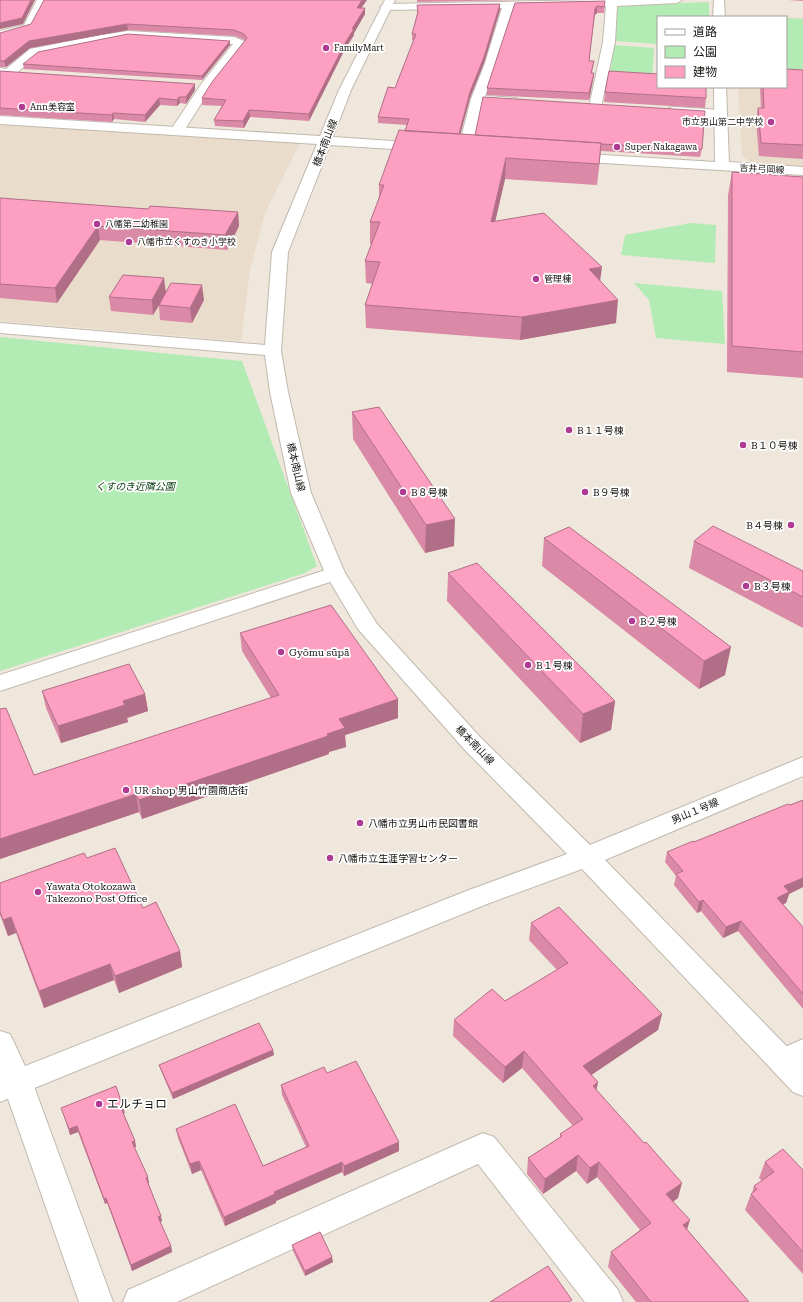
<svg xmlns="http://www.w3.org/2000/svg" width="803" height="1302" viewBox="0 0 803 1302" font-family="'Roboto Serif','Noto Sans JP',serif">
<rect width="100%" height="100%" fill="#efe7db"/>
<path fill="#e9dcca" d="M786 17 803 18V167L753 164 742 156 738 87H786Z
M0 124 300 143 265 213 250 270 241 341 0 321Z"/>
<path fill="#b3ebb4" d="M709 2V17H658V44L614 41 616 5Z
M786 18 803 19V77L786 76Z
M614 45 654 48 652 82 609 80Z
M691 223 716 225 715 263 621 255 625 235Z
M634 283 722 291 725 344 656 338 649 300Z
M0 337 242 361 317 566 305 573 0 671Z"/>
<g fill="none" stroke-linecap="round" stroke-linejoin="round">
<defs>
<path id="street" d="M37 0H47L32 29 0 38V31L24 25Z
M595 0H682L677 3 617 6 615 42 601 107 600 110H590L589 107 603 42 606 6 514 8 497 63 485 96 516 98 518 101 516 104 512 105 482 103 472 150 470 153H460L458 150 471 99 485 63 502 8 386 10 380 7 386 4Z
M128 31 234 37 244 41 246 43 211 88 182 134H172L170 131 202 83 233 44 128 37 38 55 13 76H0V68L6 69 30 49 101 35Z
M674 107 721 110 726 111 727 114 726 117 721 118 669 114 668 111 669 108Z
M335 567 342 568 345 573 342 578 0 691V675Z
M0 1031 10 1034 32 1081 113 1302H79L0 1076Z
M803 1039V1066L784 1074 774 1070 770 1061 774 1052Z
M483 1133 494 1137 618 1290 623 1302H585L478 1164 177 1302H123L128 1290Z"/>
<path id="secondary" d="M385 0H395L351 90 333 137 423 143 428 144 430 147 428 150 423 151 330 145 288 252 281 351 288 392 311 493 345 573 377 624 480 737 590 845 803 757V776L605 860 803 1063V1096L793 1092 582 869 487 904 0 1102V1076L469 890 567 854 464 749 358 629 325 573 291 493 270 392 265 355 0 333V323L265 345 272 252 317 144 0 124V116L320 136 339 90Z
M714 0H724L725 17H713Z
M714 87H726L729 162 803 167V175L571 161 566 160 564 157 566 154 571 153 715 162Z"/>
</defs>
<use href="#street" stroke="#c1b9ae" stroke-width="2"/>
<use href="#secondary" stroke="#c1b9ae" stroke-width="2"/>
<use href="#street" fill="#fff" fill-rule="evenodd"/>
<use href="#secondary" fill="#fff" fill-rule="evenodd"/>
</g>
<path fill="#da89a6" d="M367 0 361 8H365V14L354 33V35L345 49 309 121 250 117 244 128 215 126 214 120 222 106 202 105V98L245 40 235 36 128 30 30 48 6 67H0V33Z
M417 0H523L417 2Z
M788 0H803V1Z
M605 1 604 13H597L595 15 589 61H594L592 73H594L593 80 589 100 487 95V88L515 3Z
M500 4V10L484 63 470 98 460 134 702 149 700 157 601 151 597 185 505 179 495 222 600 280 616 323 520 340 366 328 365 305 373 284 366 283 365 261 372 244H370V222L379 199V185L407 125 378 123V117L395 88 414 40H412V34L417 14V5Z
M230 45 202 80 24 69 23 64Z
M803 70V159L759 156 756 121 758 108H761L760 87H786Z
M0 71 195 90 186 104 180 103 177 106 160 105 145 122 114 119 112 122 0 115Z
M605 92 706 98 705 108 604 102Z
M732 172 803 177V378L727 372 728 195Z
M0 198 148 209 238 212 239 226 227 250 100 240 57 303 0 298Z
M166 293 204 300 192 323 160 320 159 306 153 315 111 311 109 297Z
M352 412 454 546 425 553 353 439Z
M544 538 725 675 699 689 542 566Z
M694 541 803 571V628L689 568Z
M448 573 615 701 611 730 580 743 447 601Z
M240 633 398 699V718L345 735 346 747 329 752V754L142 819 139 812 0 859V709L34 775 271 698 242 651Z
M42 691 145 694 148 711 127 718 128 722 61 743 46 708Z
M803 800V887L789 894 786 903 783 904 803 927V1009L738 931 723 938 701 911 697 913 674 885 676 876 665 862 667 852 694 842Z
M87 858 180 951 182 967 119 993 114 980 44 1008 16 933 8 936 0 915V883Z
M531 923 662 1014 658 1030 591 1075 598 1082 596 1090 678 1198 673 1202 687 1229 749 1302H636L608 1267 611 1252 640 1230 597 1177 587 1184 576 1171 543 1194 527 1174 528 1158 560 1138V1134L573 1126 522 1068 503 1083 453 1036 454 1020 505 1001 557 970 529 940Z
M273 1050 274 1055 173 1099 161 1071 159 1065Z
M327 1073 399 1151 344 1176 342 1172 276 1201V1203L225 1226 201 1170 192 1174 178 1138 176 1129 263 1166 306 1147 282 1095 281 1085Z
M63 1113H125H123L135 1141 136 1147 134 1148 149 1183H148L162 1221 160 1222 171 1246 172 1252 132 1271 107 1203 105 1204 78 1132 70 1135Z
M765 1162 803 1170V1274L745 1210 751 1194 752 1193 754 1186 762 1181 759 1178Z
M292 1245 333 1262 305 1276 293 1251Z"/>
<path fill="#b16f87" d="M31 0H35L23 24 0 29V23Z
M362 0H367L357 14V8Z
M500 4V10L484 63 470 98 458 143V137L470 92Z
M597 6V13L595 15V9Z
M365 8V14L354 33V35L345 49 309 121V114L352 29Z
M127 24 128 30 30 48 6 67 4 61 29 41Z
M230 41V45L202 80V76Z
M594 73 593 80 589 100V93Z
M195 84V90L186 104V97Z
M179 97 180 103 177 106V100Z
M159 98 160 105 145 122V115Z
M249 110 250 117 244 128 243 121Z
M113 113 114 119 112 122V115Z
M506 158 505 179 490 244 491 222Z
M238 212 239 226 227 250 225 235Z
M98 226 100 240 57 303 55 288Z
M602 267 599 289 589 269Z
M164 278 166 293 153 315 152 300Z
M202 285 204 300 192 323 190 308Z
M618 300 616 323 520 340 522 317Z
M455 519 454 546 425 553 426 525Z
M731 647 725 675 699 689 704 661Z
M145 694 148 711 127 718 128 722 61 743 58 726 123 701Z
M398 699V718L345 735 346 747 329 752V754L142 819 139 800 327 734 339 719Z
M615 701 611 730 580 743 583 714Z
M136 794 139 812 0 859V839Z
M803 878V887L789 894 786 903 774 908 777 898 784 886Z
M703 900 701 911 697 913 699 902Z
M11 917 16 933 8 936 3 920Z
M741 921 738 931 723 938 726 927Z
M180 951 182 967 119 993 115 976Z
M110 964 114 980 44 1008 39 991Z
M662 1014 658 1030 581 1082 583 1066Z
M273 1050 274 1055 173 1099 172 1093Z
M524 1051 522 1068 503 1083 505 1067Z
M598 1082 595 1098 593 1086Z
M123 1107 125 1113 122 1114 121 1108Z
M77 1126 78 1132 70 1135 69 1129Z
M135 1141 136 1147 133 1148 132 1142Z
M399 1142V1151L344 1176V1166Z
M578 1155 576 1171 543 1194 545 1179Z
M199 1161 201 1170 192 1174 190 1164Z
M342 1162V1172L276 1201V1203L225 1226 224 1217 274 1192Z
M599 1162 597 1177 587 1184 590 1168Z
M148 1177 149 1183 147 1184 146 1178Z
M682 1183 678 1198 662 1209 666 1194Z
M106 1198 107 1203 105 1204 104 1199Z
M161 1216 162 1221 160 1222 158 1217Z
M690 1220 685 1236 683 1225Z
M171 1246 172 1252 132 1271 131 1265Z
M332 1257 333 1262 305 1276V1271Z"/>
<path fill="#fd9fc1" stroke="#b16f87" d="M0 0H31L22 18 0 23Z
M44 0H362L357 8H365L352 29H354L345 43 309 114 249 110 243 121 214 120 226 100 202 98 212 82 247 38 244 34 234 30 127 24 29 41 4 61H0V33L31 24Z
M605 1 604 7 597 6 595 9 589 61H594L591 73H594L589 93 487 88 515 3Z
M500 4 484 57 470 92 459 134 405 131 409 119 378 117 388 87 395 88 416 34H412L418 12 417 5Z
M128 34 230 41 202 76 23 64 38 52Z
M786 69 803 70V145L761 143 758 108H764L763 87H786Z
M0 71 195 84 186 97H179L177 100 159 98 145 115 113 113 112 115 0 108Z
M609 71 658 74V87H706V98L605 92Z
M483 97 705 111 702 149 601 144V143L475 135Z
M399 130 601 143 599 164 506 158 491 222 544 213 602 267 589 269 618 300 522 317 365 305 380 262 365 261 380 222H370L384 185H379Z
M732 172 803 177V352L732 346Z
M0 198 148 209 150 206 238 212 225 235 98 226 55 288 0 284Z
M123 275 164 278 152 300 109 297Z
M171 283 202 285 190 308 159 305Z
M379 407 455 519 426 525 352 412Z
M713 526 803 571V597L694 541Z
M569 527 731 647 704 661 544 538Z
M477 563 615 701 583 714 448 573Z
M331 605 398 699 339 719 345 728 327 734 328 736 139 800 136 794 0 839V709L6 708 34 775 279 695 240 633Z
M129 664 145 694 123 701 125 705 58 726 42 691Z
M803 800V878L784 886 789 892 777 898 803 927V994L741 921 726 927 703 900 699 902 676 874 683 871 667 852 693 841 694 842 788 804 790 805Z
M115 848 143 908 156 902 180 951 115 976 110 964 39 991 11 917 3 920 0 912V883L84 853 87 858Z
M559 907 662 1014 583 1066 598 1082 593 1086 644 1143 646 1142 682 1183 666 1194 690 1220 683 1225 749 1302H651L611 1252 651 1223 599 1162 590 1168 578 1155 545 1179 528 1158 562 1136 560 1134 583 1119 524 1051 505 1067 454 1020 492 989 505 1001 568 963 531 923Z
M259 1023 273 1050 172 1093 159 1065Z
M356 1061 399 1142 344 1166 342 1162 274 1192 275 1194 224 1217 199 1161 190 1164 176 1129 235 1104 263 1166 309 1146 281 1085 324 1067 327 1073Z
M116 1086 123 1107 121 1108 135 1141 132 1142 148 1177 146 1178 161 1216 158 1217 171 1246 131 1265 106 1198 104 1199 77 1126 69 1129 61 1108Z
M783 1149 803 1170V1252L751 1194 757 1189 754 1186 774 1172 765 1162Z
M320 1232 332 1257 305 1271 292 1245Z
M548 1266 572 1300 569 1302H490Z"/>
<g fill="#ae3a93" stroke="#fff" stroke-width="1.5">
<circle cx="326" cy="48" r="4"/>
<circle cx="22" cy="107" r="4"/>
<circle cx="771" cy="122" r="4"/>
<circle cx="617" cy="147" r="4"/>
<circle cx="97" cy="224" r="4"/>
<circle cx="129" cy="242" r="4"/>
<circle cx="536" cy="279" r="4"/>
<circle cx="569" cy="430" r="4"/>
<circle cx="743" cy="445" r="4"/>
<circle cx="403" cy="492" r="4"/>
<circle cx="585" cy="492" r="4"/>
<circle cx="791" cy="525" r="4"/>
<circle cx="746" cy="586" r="4"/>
<circle cx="632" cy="621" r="4"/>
<circle cx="281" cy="652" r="4"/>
<circle cx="528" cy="665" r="4"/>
<circle cx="126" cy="790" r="4"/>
<circle cx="360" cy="823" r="4"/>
<circle cx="330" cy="858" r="4"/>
<circle cx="38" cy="892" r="4"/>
<circle cx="99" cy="1104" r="4"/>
</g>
<g text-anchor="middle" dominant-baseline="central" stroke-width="3.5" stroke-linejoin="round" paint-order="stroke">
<g font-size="9" fill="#171410" stroke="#fff" text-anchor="start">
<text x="334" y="48">FamilyMart</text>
<text x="30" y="107">Ann美容室</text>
<text x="763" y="122" text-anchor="end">市立男山第二中学校</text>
<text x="625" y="147">Super Nakagawa</text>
<text x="105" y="224">八幡第二幼稚園</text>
<text x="137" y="242">八幡市立くすのき小学校</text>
<text x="544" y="279">管理棟</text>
</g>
<g font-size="9" fill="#171410" stroke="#fff">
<text transform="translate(762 169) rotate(3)">吉井弓岡線</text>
</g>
<g font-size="10" fill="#171410" stroke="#fff">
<text transform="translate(325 143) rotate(-69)">橋本南山線</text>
<text transform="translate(296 467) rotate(77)">橋本南山線</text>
<text transform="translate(475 745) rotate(46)">橋本南山線</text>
<text transform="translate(695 811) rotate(-23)">男山１号線</text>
</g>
<g font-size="10" fill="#171410" stroke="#fff" text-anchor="start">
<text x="577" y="430">B１１号棟</text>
<text x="751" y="445">B１０号棟</text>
<text x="411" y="492">B８号棟</text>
<text x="593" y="492">B９号棟</text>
<text x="783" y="525" text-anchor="end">B４号棟</text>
<text x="754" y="586">B３号棟</text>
<text x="640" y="621">B２号棟</text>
<text x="289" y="652">Gyōmu sūpā</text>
<text x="536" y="665">B１号棟</text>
<text x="134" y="790">UR shop 男山竹園商店街</text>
<text x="368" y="823">八幡市立男山市民図書館</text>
<text x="338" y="858">八幡市立生涯学習センター</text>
<text x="46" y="886">Yawata Otokozawa<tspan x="46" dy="12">Takezono Post Office</tspan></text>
</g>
<g font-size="10" font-style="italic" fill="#04380c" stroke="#fff">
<text x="135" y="486">くすのき近隣公園</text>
</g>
<g font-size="12" fill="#171410" stroke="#fff" text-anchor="start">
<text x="107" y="1104">エルチョロ</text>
</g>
</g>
<rect x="657" y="16" width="130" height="72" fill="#ffffff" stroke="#a2a19f"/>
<rect x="665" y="29" width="20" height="6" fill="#ffffff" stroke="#a2a19f"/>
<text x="693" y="36" font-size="12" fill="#171410">道路</text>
<rect x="665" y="46" width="20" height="12" fill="#b3ebb4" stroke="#a2a19f"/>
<text x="693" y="56" font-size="12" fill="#171410">公園</text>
<rect x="665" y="66" width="20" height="12" fill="#fd9fc1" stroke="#a2a19f"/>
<text x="693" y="76" font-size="12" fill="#171410">建物</text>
</svg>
